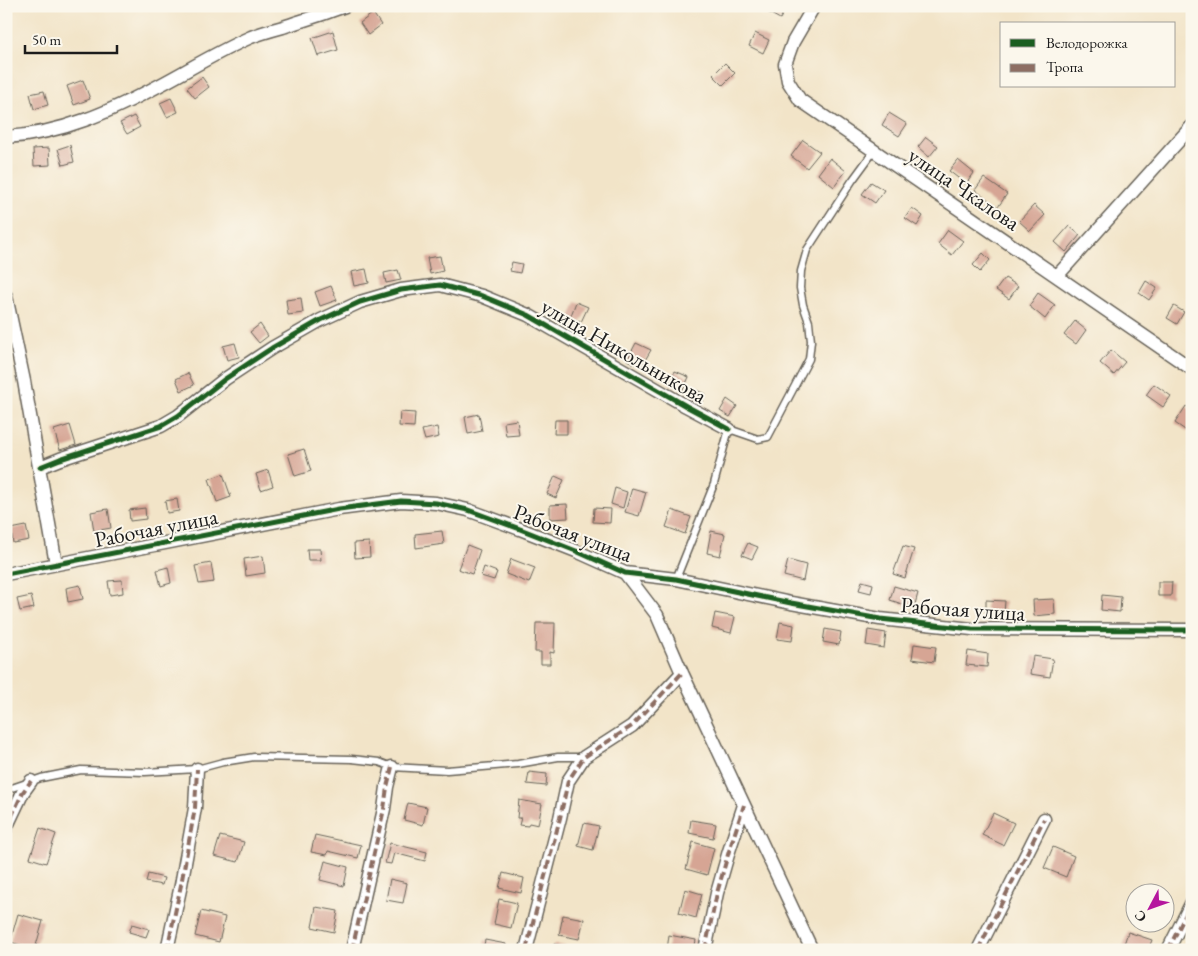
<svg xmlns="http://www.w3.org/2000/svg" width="1198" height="956" viewBox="0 0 1198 956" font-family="'EB Garamond',serif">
<rect width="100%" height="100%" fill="#fbf7ec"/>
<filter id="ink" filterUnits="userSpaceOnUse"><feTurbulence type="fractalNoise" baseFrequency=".02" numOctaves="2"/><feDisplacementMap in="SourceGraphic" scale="10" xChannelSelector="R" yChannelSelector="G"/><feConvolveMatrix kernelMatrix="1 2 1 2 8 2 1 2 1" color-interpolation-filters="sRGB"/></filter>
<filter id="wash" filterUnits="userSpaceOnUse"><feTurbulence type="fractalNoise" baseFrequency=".0096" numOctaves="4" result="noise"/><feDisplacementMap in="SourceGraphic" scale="20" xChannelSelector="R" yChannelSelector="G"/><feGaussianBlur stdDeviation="1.12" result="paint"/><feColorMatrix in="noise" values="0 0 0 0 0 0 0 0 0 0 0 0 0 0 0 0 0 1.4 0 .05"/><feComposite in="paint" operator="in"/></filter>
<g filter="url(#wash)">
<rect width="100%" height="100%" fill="#f2e4c8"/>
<g id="blocks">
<path fill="#d6a594" d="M763 6H787L780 19 762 9Z
M373 13 381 25 368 35 360 23Z
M333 31 338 50 318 56 312 38Z
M755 33 769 40 763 53 749 46Z
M725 63 735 73 723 85 713 75Z
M202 77 209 87 195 98 187 88Z
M83 80 90 99 74 105 67 86Z
M44 91 48 105 34 109 30 94Z
M171 98 178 112 167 117 160 103Z
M889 113 907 124 899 136 882 125Z
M134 116 140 127 127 134 120 123Z
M926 137 938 146 929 157 918 147Z
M803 140 820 152 807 168 791 156Z
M70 145 74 162 63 165 58 149Z
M49 148 50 165 34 166 33 149Z
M830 158 846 171 834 187 818 174Z
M958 160 974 173 966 184 949 171Z
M984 178 1007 194 998 207 975 190Z
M871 182 884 190 875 203 862 194Z
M1034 205 1045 215 1030 231 1019 221Z
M912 208 923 216 917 226 905 218Z
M1069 226 1080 235 1066 252 1055 242Z
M948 230 963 241 952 255 938 244Z
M983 253 990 260 980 272 973 265Z
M440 256 443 271 430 274 427 258Z
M512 262 522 264 520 273 510 271Z
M366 269 369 283 354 286 351 272Z
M398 270 401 280 386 283 384 273Z
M1005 278 1018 286 1009 299 996 290Z
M1146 281 1157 288 1149 300 1139 293Z
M331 286 337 300 320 306 315 292Z
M1038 293 1055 305 1045 319 1029 306Z
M301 298 303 313 288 315 286 300Z
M576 302 588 307 581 322 570 318Z
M1174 306 1184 312 1177 324 1167 318Z
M1075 321 1086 330 1076 344 1064 335Z
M260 324 268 336 259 343 250 332Z
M235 343 239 357 227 360 223 346Z
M636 343 651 350 641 367 627 360Z
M1111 350 1125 362 1114 375 1100 363Z
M675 371 689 377 683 390 669 383Z
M188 373 194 385 181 391 176 379Z
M1154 384 1171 396 1163 407 1146 395Z
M696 390 705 394 700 406 691 402Z
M727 399 737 406 730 417 720 411Z
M1186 406 1192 410V426L1188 432 1175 423Z
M400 412 415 413 414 427 399 426Z
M479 414 482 431 468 434 465 417Z
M517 420 519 435 506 436 504 422Z
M555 420H567V434H554Z
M70 425 76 445 60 450 54 430Z
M437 427 439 437 425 440 422 430Z
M304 449 311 471 295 476 288 454Z
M268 470 273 486 261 490 256 474Z
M223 474 231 497 217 502 209 479Z
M555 476 564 480 556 498 547 494Z
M615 488 627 492 623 508 611 504Z
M632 488 646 492 639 516 625 512Z
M177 499 179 511 167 513 165 501Z
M567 504 568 518 550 519V505Z
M145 508 146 519 130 521 129 510Z
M594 508 611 509 610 523 593 522Z
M108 509 111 528 94 531 91 512Z
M672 510 691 517 685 534 666 527Z
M26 526 29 540 13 543 11 529Z
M442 531 444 544 416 548 415 534Z
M711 531 725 534 720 556 707 553Z
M369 542 370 557 355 558 354 543Z
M748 543 758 547 752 559 742 555Z
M467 545 480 550 472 574 458 569Z
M903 546 914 549 905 578 893 574Z
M307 549H320L321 560H308Z
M263 556 265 573 246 576 244 559Z
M511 559 535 568 529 583 506 574Z
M788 560 806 565 803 581 784 576Z
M211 563 214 582 199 584 195 566Z
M168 567 171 583 161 586 157 570Z
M484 567 497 572 494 580 481 576Z
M122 580 123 593 110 595 108 581Z
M862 581 873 584 871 593 859 590Z
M1158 582H1172L1171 596H1158Z
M80 585 83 599 68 602 66 588Z
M894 586 918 593 914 608 890 600Z
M1102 595 1121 597 1120 612 1101 610Z
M31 596 34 608 20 611 17 599Z
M1054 599 1055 614 1034 616 1033 600Z
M986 600 1005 601 1004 613 986 612Z
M715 613 735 617 731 633 712 628Z
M780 622 794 625 792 641 777 639Z
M536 623H555L554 653 550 652V664H541V652H535Z
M825 629 841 632 839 645 823 642Z
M868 630 886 633 884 648 866 645Z
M914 644 936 647 934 662 912 659Z
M968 651 988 654 987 667 966 665Z
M1033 656 1053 659 1050 677 1030 674Z
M529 772 547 774 546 786 527 784Z
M519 800 542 804 538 825 529 823 528 826 519 825 521 818H517Z
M408 803 427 807 423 825 404 820Z
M993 813 1014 823 1003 845 982 835Z
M691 820 716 824 713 838 689 833Z
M584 823 599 826 593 850 578 846Z
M40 828 56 834 46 863 30 858Z
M315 835 361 845 358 858 328 851 327 855 311 852Z
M220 836 244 842 238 862 214 856Z
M693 842 714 848 707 875 686 869Z
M390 843 427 852 425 861 394 853 391 864 385 863Z
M1053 847 1074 856 1066 877 1044 868Z
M325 861 348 867 344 886 320 880Z
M503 873 524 878 521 893 499 888Z
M148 874 164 878 162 885 146 882Z
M390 879 407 883 403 903 386 900Z
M685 889 702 894 696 918 679 913Z
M499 899 517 903 511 928 494 924Z
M316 907 338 911 334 932 312 927Z
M201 911 225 917 219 942 195 936Z
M18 914 43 921 35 949 10 942Z
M563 915 584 919 579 939 559 935Z
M132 924 149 929 146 937 129 932Z
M1128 932 1152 940 1148 950H1122Z
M669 935 696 940 694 950H667Z
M485 940 506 944 505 950H483Z
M554 944 577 949V950H552Z"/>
</g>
</g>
<g filter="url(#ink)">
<use href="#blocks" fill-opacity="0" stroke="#676258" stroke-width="1"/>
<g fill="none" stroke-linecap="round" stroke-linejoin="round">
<defs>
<path id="lane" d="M676 579 714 484 729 429 758 439 768 437 809 359 811 341 809 322 803 305 800 288 801 271 807 250 852 181 874 151
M6 790 41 778 81 770 145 772 197 769 223 762 254 757 352 759 379 762 392 767 447 770 518 764 558 757H583"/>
<path id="street" d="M814 6 793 42 785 64 788 81 800 100 1192 369
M6 137C61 134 112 111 160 85 190 69 219 51 251 37 261 33 272 30 283 27 304 20 324 14 345 6
M1057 276 1192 126
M6 296 24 381 56 564
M40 467 60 459 161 426 178 416 225 379 272 348 321 320 360 302 401 290 440 285 482 296 528 315 686 406 729 429
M625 573 657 615 682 673 812 950
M6 574 339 509 401 501 436 503 468 510 520 529 576 551 625 573 676 579 791 603 880 619 972 629 1192 630
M6 828 23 792 31 781
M167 950 181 885 195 808 197 769
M352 950 384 809 387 787 392 767
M526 950 560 818 568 781 584 757 632 726 682 673
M705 950 717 893 729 851 744 805
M978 950 1044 819
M1168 950 1192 902"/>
</defs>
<use href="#lane" stroke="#676258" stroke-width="9"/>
<use href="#street" stroke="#676258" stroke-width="15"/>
<use href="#lane" stroke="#fff" stroke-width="6"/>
<use href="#street" stroke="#fff" stroke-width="12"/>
<path stroke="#8d6e63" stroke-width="4" stroke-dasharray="8 4" stroke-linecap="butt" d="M6 828 23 792 31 781
M167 950 181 885 195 808 197 769
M352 950 384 809 387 787 392 767
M526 950 560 818 568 781 584 757 632 726 682 673
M705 950 717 893 729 851 744 805
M978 950 1044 819
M1168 950 1192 902"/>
<defs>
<path id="cycleway" d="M40 467 60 459 161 426 178 416 225 379 272 348 321 320 360 302 401 290 440 285 482 296 528 315 686 406 729 429
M6 574 339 509 401 501 436 503 468 510 520 529 576 551 625 573 676 579 791 603 880 619 972 629 1192 630"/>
</defs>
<use href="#cycleway" stroke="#fbf7ec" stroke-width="8"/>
<use href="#cycleway" stroke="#1b5e20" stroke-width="5"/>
</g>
</g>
<g text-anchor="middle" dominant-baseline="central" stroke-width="4" stroke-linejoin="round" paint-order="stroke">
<g font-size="22" fill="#1c1c1c" stroke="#fbf7ec">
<text transform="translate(964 189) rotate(34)">улица Чкалова</text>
<text transform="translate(624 351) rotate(30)">улица Никольникова</text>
<text transform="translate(156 528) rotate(-11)">Рабочая улица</text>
<text transform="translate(573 533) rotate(21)">Рабочая улица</text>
<text transform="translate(963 609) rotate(4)">Рабочая улица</text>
</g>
</g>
<rect width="1198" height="956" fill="none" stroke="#fbf7ec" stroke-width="25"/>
<rect x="1000" y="22" width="175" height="65" fill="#fbf7ec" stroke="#a29f99"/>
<rect x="1010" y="39" width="25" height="8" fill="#1b5e20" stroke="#a29f99"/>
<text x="1046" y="48" font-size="15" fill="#1c1c1c">Велодорожка</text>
<rect x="1010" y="64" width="25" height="8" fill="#8d6e63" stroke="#a29f99"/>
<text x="1046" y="72" font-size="15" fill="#1c1c1c">Тропа</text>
<g transform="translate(1150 908) rotate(229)"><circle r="24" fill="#fbf7ec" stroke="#a29f99"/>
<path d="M0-4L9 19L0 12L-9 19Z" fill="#b5179e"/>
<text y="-8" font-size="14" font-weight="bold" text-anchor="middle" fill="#1c1c1c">С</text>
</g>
<path d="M25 45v8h92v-8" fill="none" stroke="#1c1c1c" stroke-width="2.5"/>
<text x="32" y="45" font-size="15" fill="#1c1c1c" stroke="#fbf7ec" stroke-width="4" paint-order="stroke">50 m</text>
</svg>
